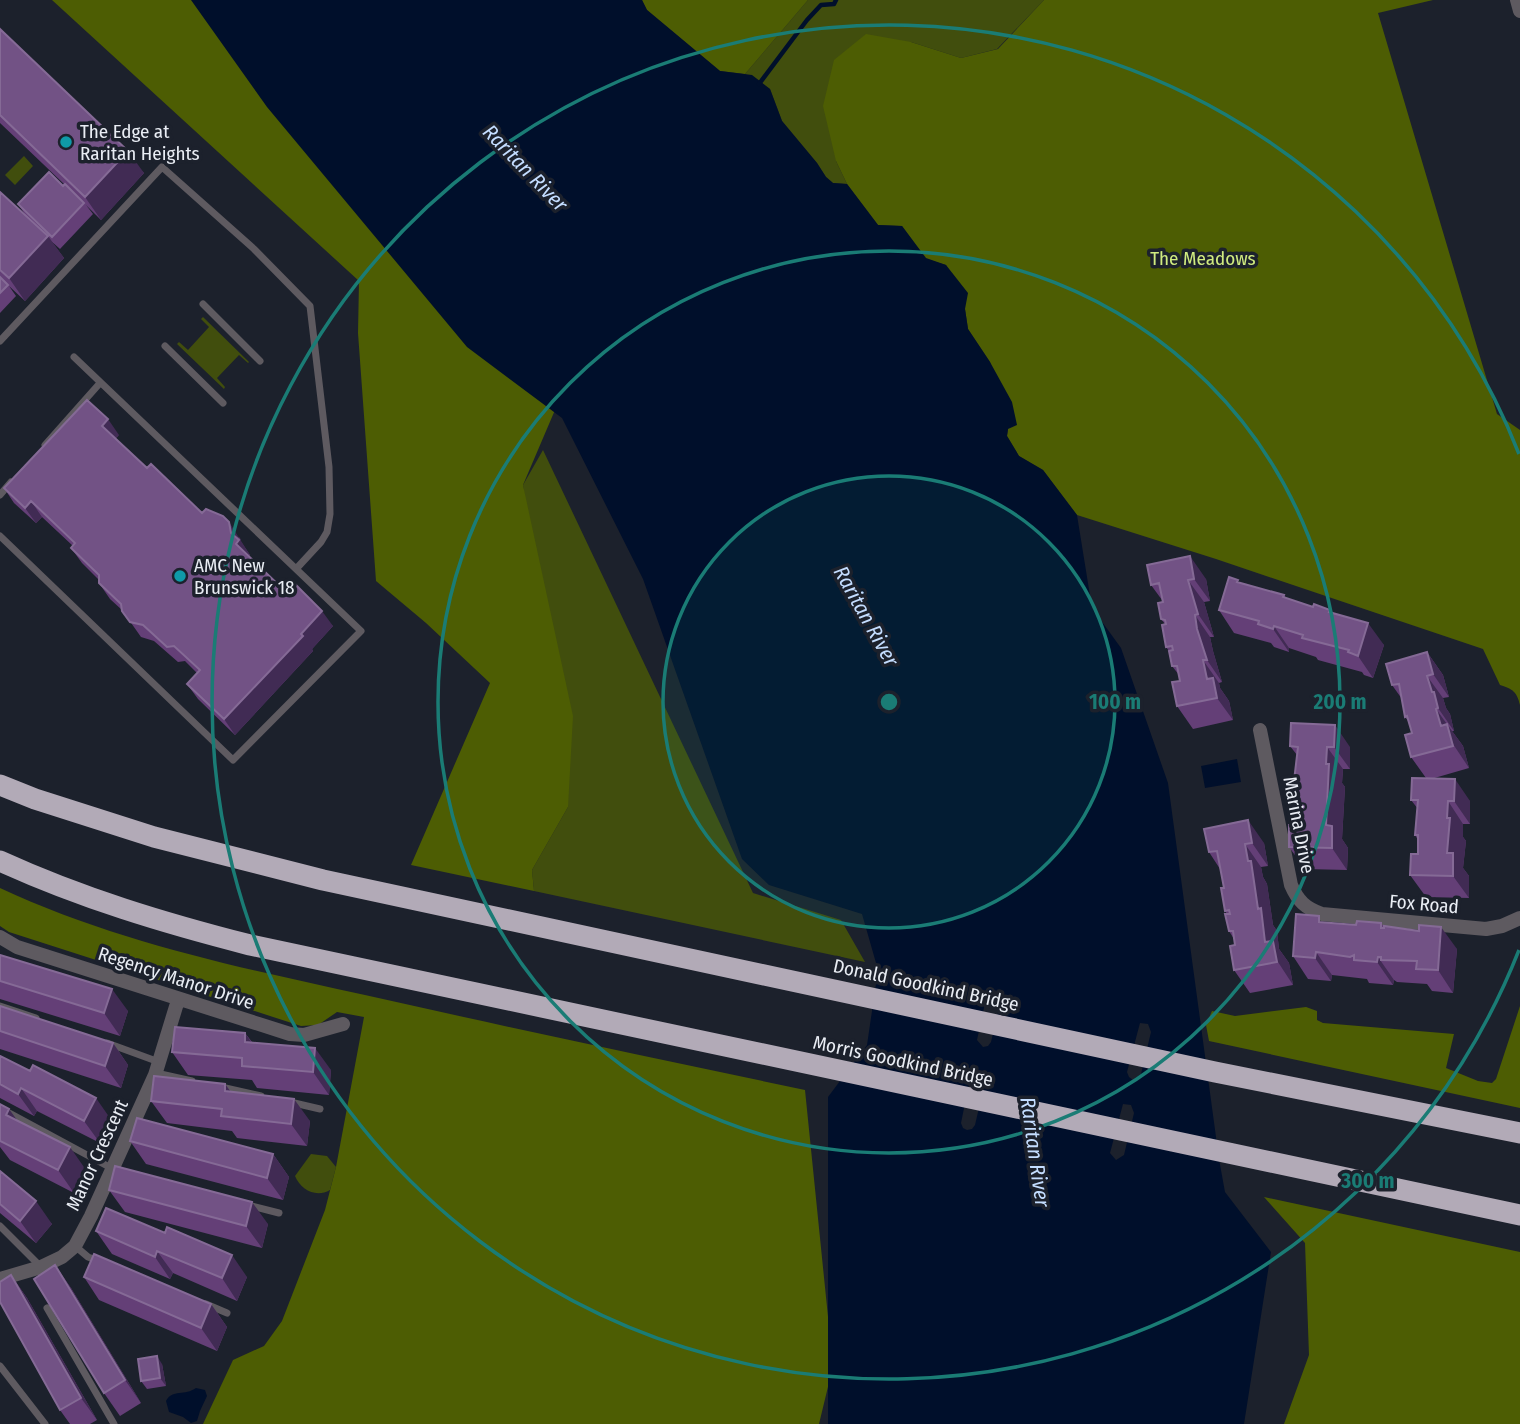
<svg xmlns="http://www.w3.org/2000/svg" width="1520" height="1424" viewBox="0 0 1520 1424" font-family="'Fira Sans Condensed',sans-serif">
<rect width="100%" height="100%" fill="#1c212c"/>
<path fill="#414e0d" d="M808 0H1044L997 49 961 58 911 42 836 161 847 184 833 183 826 177 817 163 782 121 770 89 745 74Z
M24 156 33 166 15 185 5 175Z
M203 317 249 362 248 363 239 355 217 378 225 387 224 389 177 344 179 342 188 350 209 327 201 319Z
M543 450 753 893 841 920 865 962 534 891 532 870 568 807 523 485Z
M311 1154 327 1156 336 1167 330 1190C316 1198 301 1190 295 1176Z"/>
<path fill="#4d5d03" d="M52 0H238L555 410 523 485 573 716 568 807 532 870 534 891 411 865 490 683 426 623 376 581 358 333 359 281Z
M642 0H808L745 74 720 71 647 10Z
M1044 0H1433L1378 13 1497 414 1520 430V705C1517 692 1513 689 1500 685L1483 649 1216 559 1077 515 1043 470 1019 456 1007 436 1008 429 990 362 968 329 965 309 946 265 926 259 902 226 878 225 847 184 836 161 823 106 834 60 866 34 911 42 961 58 998 49Z
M0 888C116 942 241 968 365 995 511 1028 658 1059 805 1090L833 1366 819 1424H203L233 1360 264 1346 282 1321 325 1210 336 1167 364 1017 337 1012 318 1025 301 1026 9 932 0 926Z
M1520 1006V1108L1209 1041 1206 1025 1212 1011 1235 1016 1306 1007 1317 1011V1020L1323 1023 1454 1034 1446 1068 1478 1081 1492 1083 1496 1079Z
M1264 1197 1520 1252V1424H1284L1309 1355 1305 1243Z"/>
<path fill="#000f2b" d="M191 0H642L647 10 720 71 752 75 770 89 782 121 817 163 826 177 833 183 847 184 878 225 902 226 926 258 946 265 968 293 965 309 968 329 990 362 1012 402 1017 425 1008 429 1007 436 1019 456 1043 470 1077 515 1092 608 1121 648 1168 783 1219 1159 1225 1192 1271 1252 1244 1424H828V1097L867 1045 878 970 862 914 769 885 742 859 643 579 562 418 467 347 267 107Z
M1237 759 1241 782 1205 788 1201 766Z
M196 1388 205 1390 207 1396 200 1411 197 1421 191 1423 183 1417 169 1412 166 1401C172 1389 185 1396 196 1388Z"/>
<path fill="#1c212c" d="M995 990 1000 994 1001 1000 991 1042 988 1046 983 1047 977 1040 987 994Z
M1140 1023 1148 1024 1151 1032 1141 1074 1133 1080 1129 1077 1127 1072Z
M979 1073 984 1077 985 1082 975 1125 972 1129 967 1130 963 1128 961 1123 970 1079 974 1074Z
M1123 1104 1131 1105 1134 1113 1124 1155 1116 1160 1110 1153Z"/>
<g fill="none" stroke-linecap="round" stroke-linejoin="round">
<path stroke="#000f2b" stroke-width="4.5" d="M759 84 807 20 821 5 834 4 836 0"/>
<path stroke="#5e5a60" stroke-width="7" d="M203 304 260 361
M0 341 162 167 254 249 310 306 329 467 330 514 327 532 321 542 296 569
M165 346 223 403
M45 445 100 383
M0 495 11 482
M0 536 233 760 361 631 74 357
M0 1006 36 1018
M107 1043 159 1062
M156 1073 192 1081
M221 1087 261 1096
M290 1102 320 1109
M0 1108 113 1169
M248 1205 279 1213
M0 1226 40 1266
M75 1246 88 1257 101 1262
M206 1304 227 1313
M47 1308 114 1424
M0 1366 45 1424"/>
<path stroke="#5e5a60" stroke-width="14" d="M1517 0 1520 11
M1260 730 1291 885C1298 901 1305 908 1322 914L1486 929 1502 926 1520 918
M0 937 17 947 290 1034 304 1035 343 1024
M0 1279 41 1267 62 1257 75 1246 91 1216 155 1075 178 1000"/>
<path stroke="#b2aab7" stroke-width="21" d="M0 785 35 799 154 837 323 880 1215 1072 1520 1133
M0 861C81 898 164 923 250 945L1520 1215"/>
</g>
<path fill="#643f77" d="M0 29 144 173 101 220 86 205 93 214 60 249 51 241 64 258 25 301 9 286 16 296 0 313V192L26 216 18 204 64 184 0 123Z
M119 435 115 439 147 468 202 513 240 538 241 542 250 555 249 556 285 591 333 626 312 649 313 651 235 735 198 699 187 684 197 673 185 661 178 662 154 641 141 637 122 610 110 599 99 583V580L82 563 71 548 73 546 42 517 36 523 14 503 4 488Z
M1147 565 1206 579 1210 601 1204 602 1214 637H1210L1213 651 1222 682 1219 683 1220 688 1229 701 1233 720 1193 729 1177 706 1180 681 1179 675 1172 666 1169 651 1166 647 1165 624 1161 619 1162 600 1151 585Z
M1240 583 1284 595 1286 598 1333 613 1384 645 1373 678 1364 675 1362 672 1318 660 1316 657 1289 648V652L1274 647 1271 643 1234 633 1219 610Z
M1427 652 1443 675 1449 697 1443 698 1446 708 1450 714 1454 731H1452L1463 746 1469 768 1431 779 1470 801V824H1463V837L1466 841 1463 868 1469 876V898L1426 897 1410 875 1418 854V840L1415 835 1418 809 1411 800 1426 778 1411 757 1412 733 1409 722 1405 717 1402 699 1392 685Z
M1290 746 1350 747V769H1343L1342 783 1345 787 1342 839 1348 848 1347 870 1305 869 1289 847 1296 825 1297 786 1294 781 1297 755Z
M1204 829 1264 843 1268 866 1261 867 1263 877 1267 884 1273 925 1277 931 1279 949 1289 963 1293 985 1250 993 1234 970 1235 945 1234 939 1229 931 1227 914 1225 911 1224 888 1220 869 1209 852Z
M1324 923 1356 925 1381 923 1384 927 1457 949 1453 993 1432 991 1427 984 1397 982 1394 980 1393 985 1369 983 1367 979 1332 975 1331 981 1308 979 1293 956Z
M0 955 128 1011 120 1036 0 999Z
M0 1006 113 1043 128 1065 121 1088 0 1049Z
M245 1033 252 1042 331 1070 329 1095 257 1088 252 1080 188 1075 172 1052Z
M0 1056 112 1121 100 1143 37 1111 34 1116 0 1098Z
M225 1084 231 1092 310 1121 307 1146 237 1138 232 1131 167 1123 151 1101Z
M0 1104 18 1121 86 1170 74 1193 10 1160 0 1147Z
M130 1141 273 1154 289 1177 283 1200 146 1164Z
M0 1171 52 1224 36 1243 0 1213Z
M109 1190 268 1224 262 1248 125 1212Z
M96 1231 247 1277 237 1301 173 1273 170 1279 112 1254Z
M55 1265 71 1288 141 1403 120 1416 104 1393Z
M11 1275 27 1298 97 1420 90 1424H70L60 1410Z
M84 1277 211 1304 227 1327 217 1351 99 1300Z
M162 1364 166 1386 147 1389 141 1381Z"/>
<path fill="#412b54" d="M128 151 144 173 101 220 85 197Z
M48 236 64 258 25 301 9 278Z
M108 419 119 435 112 442 102 426Z
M31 501 42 517 36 523 25 508Z
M229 522 250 555 246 559 236 544 231 533Z
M1190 556 1206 579 1210 601 1194 579Z
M1188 580 1204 602 1214 637 1198 614Z
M322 611 333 626 312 649 313 651 235 735 224 719Z
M1195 615 1210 637 1213 651 1222 682 1207 660 1197 629Z
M1368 623 1384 645 1373 678 1358 656Z
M1274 626 1289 648V652L1273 629Z
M1427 652 1443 675 1449 697 1433 674Z
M1203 660 1219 683 1220 688 1229 701 1233 720 1217 698 1207 679Z
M1427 676 1443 698 1446 708 1450 714 1454 731 1438 708 1432 692Z
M1436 709 1463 746 1469 768 1441 726Z
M1335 725 1350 747V769L1334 747Z
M1327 747 1343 769 1342 783 1345 787 1342 839 1348 848 1347 870 1332 848 1326 825Z
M1455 779 1470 801V824L1454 801Z
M1448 801 1463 824V837L1466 841 1463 868 1469 876V898L1453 876 1447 853Z
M1248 820 1264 843 1268 866 1252 843Z
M1245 844 1261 867 1263 877 1267 884 1273 925 1277 931 1279 949 1289 963 1293 985 1265 942Z
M1441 927 1457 949 1453 993 1438 970Z
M1316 952 1332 975 1331 981 1315 958Z
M1378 957 1394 980 1393 985 1377 962Z
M112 989 128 1011 120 1036 104 1013Z
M245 1033 261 1056 245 1042Z
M113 1043 128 1065 121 1088 105 1066Z
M315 1048 331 1070 329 1095 313 1072Z
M225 1084 241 1106 225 1091Z
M21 1088 37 1111 34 1116 18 1094Z
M96 1098 112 1121 100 1143 84 1121Z
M294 1099 310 1121 307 1146 291 1124Z
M9 1109 25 1131 6 1115Z
M70 1147 86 1170 74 1193 58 1170Z
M273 1154 289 1177 283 1200 267 1178Z
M36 1201 52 1224 36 1243 20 1221Z
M252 1202 268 1224 262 1248 246 1226Z
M157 1251 173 1273 170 1279 155 1257Z
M232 1255 247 1277 237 1301 222 1278Z
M55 1265 71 1288 141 1403 125 1380Z
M11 1275 27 1298 97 1420 81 1398Z
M211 1304 227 1327 217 1351 201 1328Z
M157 1356 162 1364 166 1386 160 1378Z"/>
<path fill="#725285" stroke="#856a96" stroke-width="2" d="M0 29 128 151 85 197 0 115Z
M49 172 63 186 65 184 84 203 52 237 18 204Z
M0 192 48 236 9 278 0 270Z
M0 277 8 285 0 293Z
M87 400 108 419 102 426 147 468 151 464 202 513 206 509 223 516 229 522 231 533 239 540 236 544 285 591 293 582 322 611 301 634 303 636 224 719 187 684 200 670 174 646 167 647 143 625 130 622 122 611 121 604 99 583V575L71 548 75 543 31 501 25 508 4 488Z
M1190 556 1194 579 1188 580 1198 614 1195 615 1197 629 1207 660H1203L1207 679 1213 678 1217 698 1177 706 1172 682 1180 681 1177 666H1172L1169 651 1173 650 1172 646 1166 647 1162 625 1166 624 1165 620 1161 619 1158 603 1163 602 1159 583 1151 585 1147 565Z
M1229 577 1238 580 1237 582 1284 595 1283 597 1313 607 1314 604 1330 610 1329 612 1368 623 1358 656 1348 652 1349 650 1302 638 1303 635 1274 626 1273 629 1258 624 1259 621 1219 610Z
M1427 652 1433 674 1427 676 1432 692H1434L1438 708 1436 709 1441 726 1447 724 1453 746 1411 757 1405 735 1412 733 1407 716 1405 717 1399 684 1392 685 1386 664Z
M1291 723 1335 725 1334 747H1327L1326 764H1329L1326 825 1332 826V848L1289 847V825H1296L1294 798H1297V781H1294L1298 747 1290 746Z
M1412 778 1455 779 1454 801H1448L1447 818H1450L1447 853H1453V876L1410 875 1411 854H1418V835H1415L1418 800H1411Z
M1248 820 1252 843 1245 844 1248 861H1251L1258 909 1261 908 1265 942 1273 941 1277 962 1234 970 1230 946 1235 945 1233 931H1229L1225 914H1230L1229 910 1225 911 1221 888H1224L1217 851 1209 852 1204 829Z
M1296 914 1319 916V922L1356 925 1357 921 1381 923V928H1384V926L1419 931V925L1441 927 1438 970 1416 969 1417 961 1381 960V957H1378L1377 962 1354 960V955L1350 957 1316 952 1315 958 1293 956Z
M0 955 112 989 104 1013 0 981Z
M0 1006 113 1043 105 1066 0 1031Z
M175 1027 245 1033V1042L315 1048 313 1072 242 1066V1058L172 1052Z
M0 1056 30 1071 33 1065 96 1098 84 1121 21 1088 18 1094 0 1084Z
M154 1076 225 1084V1091L294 1099 291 1124 221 1116 222 1109 151 1101Z
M0 1104 9 1109 6 1115 70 1147 58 1170 0 1141Z
M137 1118 273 1154 267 1178 130 1141Z
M115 1166 252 1202 246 1226 109 1190Z
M0 1171 36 1201 20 1221 0 1204Z
M106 1208 165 1233 167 1227 232 1255 222 1278 157 1251 155 1257 96 1231Z
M94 1254 211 1304 201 1328 84 1277Z
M55 1265 125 1380 104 1393 34 1279Z
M11 1275 81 1398 60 1410 0 1302V1282Z
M157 1356 160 1378 141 1381 138 1359Z"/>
<circle cx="889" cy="702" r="226" fill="#1a7c75" fill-opacity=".12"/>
<g fill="none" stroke="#1a7c75" stroke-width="3.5">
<circle cx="889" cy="702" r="226"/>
<circle cx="889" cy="702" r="451"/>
<path d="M1519 950A677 677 0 1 1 1519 454"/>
</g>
<g fill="#0f9aa8" stroke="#1c212c" stroke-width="2.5">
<circle cx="66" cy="142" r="7"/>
<circle cx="180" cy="576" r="7"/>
</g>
<g text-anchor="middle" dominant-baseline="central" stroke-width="7" stroke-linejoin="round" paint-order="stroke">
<g font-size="19" fill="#e9edf4" stroke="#1c212c" text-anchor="start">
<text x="80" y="131">The Edge at<tspan x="80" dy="22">Raritan Heights</tspan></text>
<text x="194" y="565">AMC New<tspan x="194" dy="22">Brunswick 18</tspan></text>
</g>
<g font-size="19" fill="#d0eb80" stroke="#1c212c">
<text x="1203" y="258">The Meadows</text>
</g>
<g font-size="19" fill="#e9edf4" stroke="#1c212c">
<text transform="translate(1299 825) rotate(79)">Marina Drive</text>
<text transform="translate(1424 904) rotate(5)">Fox Road</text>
<text transform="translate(176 978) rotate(18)">Regency Manor Drive</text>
<text transform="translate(926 985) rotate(12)">Donald Goodkind Bridge</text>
<text transform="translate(903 1061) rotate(12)">Morris Goodkind Bridge</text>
<text transform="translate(97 1155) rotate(-65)">Manor Crescent</text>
</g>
<g font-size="21" font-style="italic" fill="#c4ddff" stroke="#1c212c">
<text transform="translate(525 168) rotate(46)">Raritan River</text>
<text transform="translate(866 616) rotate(61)">Raritan River</text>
<text transform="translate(1035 1152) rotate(82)">Raritan River</text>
</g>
</g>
<circle cx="889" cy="702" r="10" fill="#1a7c75" stroke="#1c212c" stroke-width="3.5"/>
<g font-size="21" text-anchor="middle" font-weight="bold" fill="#1a7c75" stroke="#1c212c" stroke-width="7" stroke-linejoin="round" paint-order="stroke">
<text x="1115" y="709">100 m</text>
<text x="1340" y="709">200 m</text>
<text x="1368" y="1188">300 m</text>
</g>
</svg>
